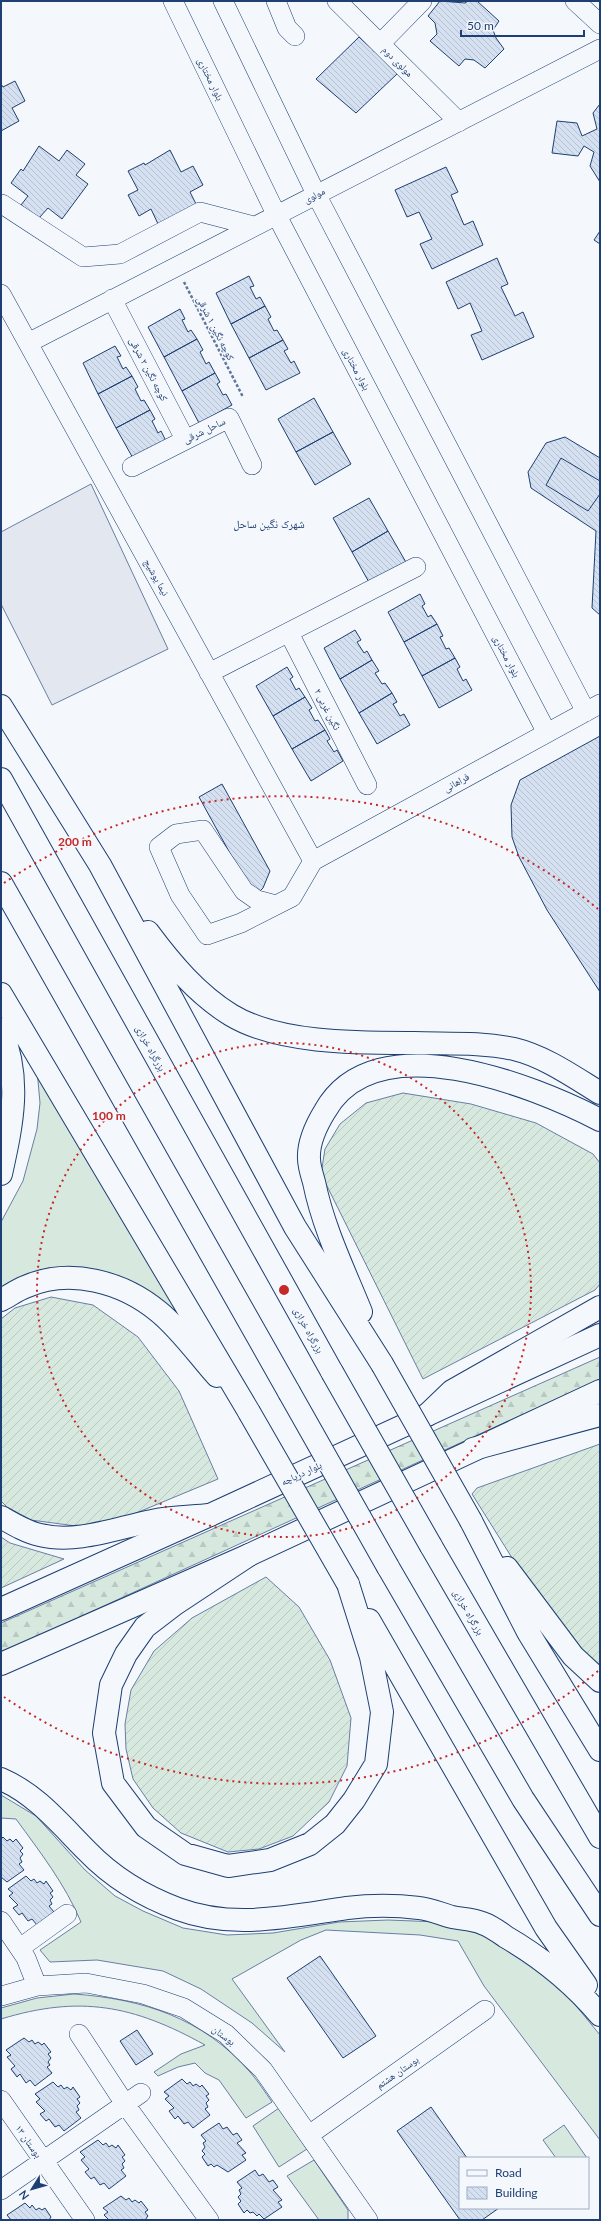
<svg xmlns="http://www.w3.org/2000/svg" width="601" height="2221" viewBox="0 0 601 2221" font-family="Lato,'Noto Naskh Arabic',sans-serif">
<defs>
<pattern id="forest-firs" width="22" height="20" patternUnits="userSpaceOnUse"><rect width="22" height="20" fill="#d7e8df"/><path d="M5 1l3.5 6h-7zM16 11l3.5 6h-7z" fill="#b8c8c3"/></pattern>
<pattern id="garden-furrows" width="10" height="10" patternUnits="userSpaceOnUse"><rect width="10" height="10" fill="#d7e8df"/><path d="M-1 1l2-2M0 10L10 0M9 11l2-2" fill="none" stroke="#b8c8c3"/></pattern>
<pattern id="building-back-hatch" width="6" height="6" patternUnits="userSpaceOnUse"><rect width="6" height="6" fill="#d5e0f0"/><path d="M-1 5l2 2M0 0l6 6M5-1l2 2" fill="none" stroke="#b6c1d1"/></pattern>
</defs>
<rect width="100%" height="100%" fill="#f4f7fb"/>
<path fill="#d7e8df" stroke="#687fa3" d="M36 1059 202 1349 130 1283 1 1290V1222L23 1181 37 1129 40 1103Z
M1 1795 36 1816 85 1870 115 1896 143 1911 183 1928 227 1935 273 1933 339 1922 388 1920 439 1922 490 1937 559 1985 600 2035V2140L484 1986 458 1941 420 1935 326 1930 301 1940 232 1979 285 2052 252 2023 201 1989 163 1971 97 1960 50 1962 40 1950 81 1922C65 1884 40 1852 16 1819L1 1818Z
M74 1994C143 1999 203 2018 250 2072 258 2081 265 2092 272 2102L246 2118 219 2080 205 2073 195 2063 178 2067 158 2076 154 2072 181 2054 205 2045C133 2005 80 1995 1 2019V2008L37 1998Z
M279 2108 307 2149 279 2167 253 2126Z
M564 2125 587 2158H556L543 2140Z
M314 2160 348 2210V2220H319L287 2176Z"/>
<path fill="url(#forest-firs)" stroke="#687fa3" d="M600 1357V1379L1 1653V1623Z"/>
<path fill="url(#garden-furrows)" stroke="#687fa3" d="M403 1093 471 1104 536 1123 593 1154 600 1163V1284L595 1290 423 1379 321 1174 325 1149 340 1124 366 1103Z
M51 1297 93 1305 138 1337 179 1391 218 1479 129 1516 83 1527 31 1520 7 1507 1 1501V1319L15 1308Z
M600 1444V1670L591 1662 514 1561 472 1494 477 1488Z
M1 1537 10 1543 64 1559 1 1588Z
M266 1577 299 1607 330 1660 351 1718 347 1766 329 1802 293 1836 259 1849 228 1852 181 1833 153 1808 133 1779 126 1749 125 1724 131 1690 154 1651 192 1618Z"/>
<path fill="#e3e8f0" stroke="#687fa3" d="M91 484 168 649 52 705 1 604V532Z"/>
<path fill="url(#building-back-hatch)" stroke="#1d3f73" d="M440 1 465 3 468 1H477L499 21 493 30 496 38 504 49 485 68 474 60 465 59 459 66 430 41 437 34 435 23 428 16Z
M359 37 398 73 356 113 316 79Z
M15 81 25 101 12 108 19 121 1 131V84L3 87Z
M600 104V182L590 166 594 152 584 146 578 156 552 153 557 121 577 123 582 136 597 129 593 113Z
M39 146 59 161 67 150 85 164 76 175 88 184 62 219 48 208 39 218 21 205 28 196 11 183 21 169 23 171Z
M170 150 181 172 193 166 203 185 190 192 197 206 159 226 151 209 139 216 128 195 138 190 128 171 144 163 145 165Z
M446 167 458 192 451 195 464 225 473 221 483 245 432 269 420 244 432 239 419 212 407 217 395 190Z
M600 231V244L594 240Z
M497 258 508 284 501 287 515 316 523 312 534 337 482 360 471 335 482 331 470 303 458 309 446 282Z
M249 276 254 286 250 287 256 299 260 297 265 306 231 324 216 293Z
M265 306 271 317 268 319 274 331 277 330 283 340 249 358 231 324Z
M180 309 185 319 182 320 188 332 191 330 197 339 164 357 148 327Z
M197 339 203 350 200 352 206 364 209 362 215 373 182 391 164 357Z
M283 340 288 349 284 351 291 363 294 361 300 373 266 390 249 358Z
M115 346 121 356 117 357 123 369 126 367 132 376 98 394 83 363Z
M215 373 220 382 217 384 223 395 226 394 232 405 199 423 182 391Z
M132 376 138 387 135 389 141 401 144 400 150 410 116 428 98 394Z
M314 398 333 432 296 452 278 419Z
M150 410 155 419 152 421 158 433 161 431 167 443 134 460 116 428Z
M333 432 351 464 315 485 296 452Z
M565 437 600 458V615L592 608 596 531 531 488 528 472 546 443Z
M561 458 600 481V494L588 511 546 485Z
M369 498 388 531 352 552 333 518Z
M388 531 407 564 370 584 352 552Z
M420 594 425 604 422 606 428 617 431 615 437 624 404 642 388 612Z
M437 624 443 636 440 637 446 649 449 648 455 658 422 676 404 642Z
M355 630 361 640 357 642 364 653 367 651 372 660 340 679 324 648Z
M455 658 460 667 457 669 463 681 466 679 472 690 439 708 422 676Z
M372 660 379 671 375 673 382 684 385 683 392 693 359 713 340 679Z
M287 667 293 677 290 679 296 690 299 688 305 697 273 716 256 686Z
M392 693 397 702 393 704 400 716 404 714 410 725 377 744 359 713Z
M305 697 312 708 309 710 315 721 318 720 325 730 292 749 273 716Z
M325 730 330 739 327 741 334 752 337 750 343 761 311 781 292 749Z
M600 736V992L547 910 519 857 512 837 511 805 520 780Z
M222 784 270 871 263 888 254 897 199 797Z
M3 1837 7 1841 10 1839 13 1842 16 1839 23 1848 20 1851 23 1854 20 1858 22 1862 19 1864 24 1870 7 1882 1 1877V1839Z
M26 1876 31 1881 34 1879 37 1883 40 1881 44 1884 46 1881 53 1891 50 1893 53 1897 50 1900 52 1904 49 1906 54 1912 37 1925 32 1919 28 1921 22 1913 19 1915 13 1908 18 1905 9 1896 13 1893 8 1889Z
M320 1956 376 2036 343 2058 287 1978Z
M137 2030 153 2054 136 2065 120 2041Z
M24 2038 29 2042 32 2040 35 2044 38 2042 42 2045 44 2043 51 2052 48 2054 51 2058 48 2062 50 2065 47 2067 52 2073 35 2086 30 2080 26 2083 20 2074 17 2077 11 2069 15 2066 7 2057 11 2055 6 2050Z
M182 2079 187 2084 190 2082 193 2086 196 2084 200 2087 202 2085 209 2094 206 2096 209 2100 206 2103 208 2107 205 2109 210 2115 193 2128 188 2122 184 2124 178 2116 175 2119 169 2111 174 2108 165 2099 169 2096 164 2092Z
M53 2082 58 2087 61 2085 64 2089 67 2087 71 2090 73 2087 80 2097 77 2099 80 2103 77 2106 79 2110 76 2112 81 2118 64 2131 59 2125 55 2127 49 2119 46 2121 40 2114 45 2111 36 2102 40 2099 35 2094Z
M431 2107 467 2158H460V2208H499L482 2220H460L397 2131Z
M219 2123 223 2129 227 2127 233 2135 237 2133 242 2140 237 2143 246 2153 242 2155 246 2160 228 2172 217 2165 214 2167 211 2164 208 2166 202 2157 205 2154 202 2151 205 2147 203 2143 206 2141 201 2135Z
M98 2140 103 2145 106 2143 109 2147 112 2145 116 2148 118 2145 125 2155 122 2157 125 2161 122 2164 124 2168 121 2170 126 2176 109 2189 104 2183 100 2185 94 2177 91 2179 85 2172 89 2169 81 2160 85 2157 80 2152Z
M255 2170 259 2176 263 2174 269 2182 273 2180 278 2187 273 2190 282 2200 278 2202 282 2207 264 2219 259 2214 257 2216 253 2212 250 2213 247 2210 244 2213 238 2204 241 2201 238 2197 241 2194 239 2190 242 2188 237 2182Z
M121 2196 126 2200 129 2198 132 2202 135 2200 139 2203 141 2201 148 2210 145 2212 148 2216 145 2220H109L104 2215 108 2212 103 2208Z
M25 2203 30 2208 32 2205 36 2210 39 2208 42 2210 45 2208 51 2217 49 2220H11L7 2215Z"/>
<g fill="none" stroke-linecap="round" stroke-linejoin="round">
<defs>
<path id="minor" d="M173 1 276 214 547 733
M223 1 316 194 586 712
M276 1 287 28 295 36
M337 1 459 122
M575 1 600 24
M380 44 422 1
M2 204 83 257 120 254 200 212 254 226
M1 294 313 861
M112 299 185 439
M28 343 600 49
M132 467 229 418 252 465
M289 633 367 785
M209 673 416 567
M313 861 600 704
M276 905 257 900 244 891 203 830 176 834 159 847 180 895 207 935 241 923 292 897 313 861
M1 1921 26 1958 37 1986
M20 1948 67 1914
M1 1996 37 1986 86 1983 143 1994 184 2008 226 2034 263 2070 368 2220
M79 2034 125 2104 209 2220
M1 2100 85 2220
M309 2135 485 2010
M1 2190 141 2093"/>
<path id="major" d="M1 1609 210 1515 600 1335
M1 1664 249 1555 600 1391"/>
<path id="highway" d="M1 706 100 865 295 1227 382 1364
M1 779 332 1372
M1 883 289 1392
M148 932C171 963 197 994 231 1015 279 1044 359 1043 414 1043 448 1044 481 1042 514 1049 544 1056 574 1077 600 1093
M1 994 249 1412
M1 1029C22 1079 12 1124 1 1174
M1 1300C9 1296 17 1290 25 1287 70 1267 123 1282 159 1312 180 1329 199 1356 217 1376
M361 1312C344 1270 323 1227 314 1182 312 1175 309 1166 309 1159 308 1142 317 1124 325 1111 375 1022 532 1085 600 1120
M427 1415 452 1391 600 1307
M473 1449 600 1415
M1 1517C13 1524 26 1532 40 1535 77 1544 116 1528 152 1521 170 1517 191 1517 210 1515
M471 1521 528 1632 600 1750
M431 1546 600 1837
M249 1555 175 1604 145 1627 126 1654 111 1685 104 1733 113 1783 146 1827 185 1854 228 1866 270 1860 310 1844 335 1824 354 1800 376 1764 382 1712 371 1657 348 1584
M388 1567 523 1799 600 1915
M507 1568 573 1656 600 1681
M369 1620 546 1928 586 1985
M1 1779C36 1794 60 1824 87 1851 113 1878 143 1896 178 1909 234 1930 291 1916 347 1908 370 1905 396 1905 419 1908 430 1909 441 1914 452 1917 462 1919 473 1919 482 1923 491 1926 499 1932 506 1937 542 1958 573 1983 600 2015"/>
</defs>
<use href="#minor" stroke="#1d3f73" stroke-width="20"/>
<use href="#major" stroke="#1d3f73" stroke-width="24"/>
<use href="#highway" stroke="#1d3f73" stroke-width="24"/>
<path stroke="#5e769c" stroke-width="2.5" stroke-dasharray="3 2" stroke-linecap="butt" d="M184 282 243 397"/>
<use href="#minor" stroke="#f4f7fb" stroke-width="19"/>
<use href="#major" stroke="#f4f7fb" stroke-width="22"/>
<use href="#highway" stroke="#f4f7fb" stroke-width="22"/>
<defs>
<path id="highway-bridge" d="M382 1364 471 1521
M332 1372 431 1546
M289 1392 388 1567
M249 1412 348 1584"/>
</defs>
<use href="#highway-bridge" stroke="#1d3f73" stroke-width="24" stroke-linecap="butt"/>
<use href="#highway-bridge" stroke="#f4f7fb" stroke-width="22"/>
</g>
<g fill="none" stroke="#c62828" stroke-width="2" stroke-dasharray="2 4">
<circle cx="284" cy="1290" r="247"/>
<path d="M598 1671A494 494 0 0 1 4 1697M4 883A494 494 0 0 1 598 909"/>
</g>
<g text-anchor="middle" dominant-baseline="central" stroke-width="3" stroke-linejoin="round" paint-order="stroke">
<g font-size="10" fill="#1d3f73" stroke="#f4f7fb">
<text transform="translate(398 61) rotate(45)">مولوی دوم</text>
<text transform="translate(211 79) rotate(64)">بلوار مختاری</text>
<text transform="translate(314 195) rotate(-27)">مولوی</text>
<text transform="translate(216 328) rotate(63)">کوچه نگین ۱ شرقی</text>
<text transform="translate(149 369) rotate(62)">کوچه نگین ۲ شرقی</text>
<text transform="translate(357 369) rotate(62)">بلوار مختاری</text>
<text transform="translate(204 430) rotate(-26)">ساحل شرقی</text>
<text transform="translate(157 577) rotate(61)">نیما یوشیج</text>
<text transform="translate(507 656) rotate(62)">بلوار مختاری</text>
<text transform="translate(328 709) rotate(63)">نگین غربی ۲</text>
<text transform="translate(456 782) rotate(-29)">فراهانی</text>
<text transform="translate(151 1048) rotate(61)">بزرگراه خرازی</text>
<text transform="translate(309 1330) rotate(61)">بزرگراه خرازی</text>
<text transform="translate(301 1473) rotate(-25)">بلوار دریاچه</text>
<text transform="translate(469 1612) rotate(60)">بزرگراه خرازی</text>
<text transform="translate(224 2035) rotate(37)">بوستان</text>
<text transform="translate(397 2072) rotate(-35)">بوستان هشتم</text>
<text transform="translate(29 2141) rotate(55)">بوستان ۱۳</text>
</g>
<g font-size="11" fill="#1d3f73" stroke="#f4f7fb">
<text x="269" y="523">شهرک نگین ساحل</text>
</g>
</g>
<circle cx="284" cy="1290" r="6" fill="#c62828" stroke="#f4f7fb" stroke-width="2"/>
<g font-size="12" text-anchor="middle" font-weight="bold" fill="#c62828" stroke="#f4f7fb" stroke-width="3" stroke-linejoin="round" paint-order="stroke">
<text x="75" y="846">200 m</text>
<text x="109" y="1120">100 m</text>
</g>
<rect width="601" height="2221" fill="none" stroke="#1d3f73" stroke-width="4"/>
<rect x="459" y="2157" width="130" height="52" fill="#f4f7fb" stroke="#9eadc5"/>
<rect x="467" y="2170" width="20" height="6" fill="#f4f7fb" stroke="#9eadc5"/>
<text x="495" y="2177" font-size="12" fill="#1d3f73">Road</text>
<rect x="467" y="2187" width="20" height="12" fill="url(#building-back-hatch)" stroke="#9eadc5"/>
<text x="495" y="2197" font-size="12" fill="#1d3f73">Building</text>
<g transform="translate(32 2189) rotate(233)" stroke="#f4f7fb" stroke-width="3" paint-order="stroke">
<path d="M0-3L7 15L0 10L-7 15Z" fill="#1d3f73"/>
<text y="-6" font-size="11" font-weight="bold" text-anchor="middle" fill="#1d3f73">N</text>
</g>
<path d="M461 30v6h123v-6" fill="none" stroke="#1d3f73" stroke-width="2"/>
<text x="467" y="30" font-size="12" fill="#1d3f73" stroke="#f4f7fb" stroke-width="3" paint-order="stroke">50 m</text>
</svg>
